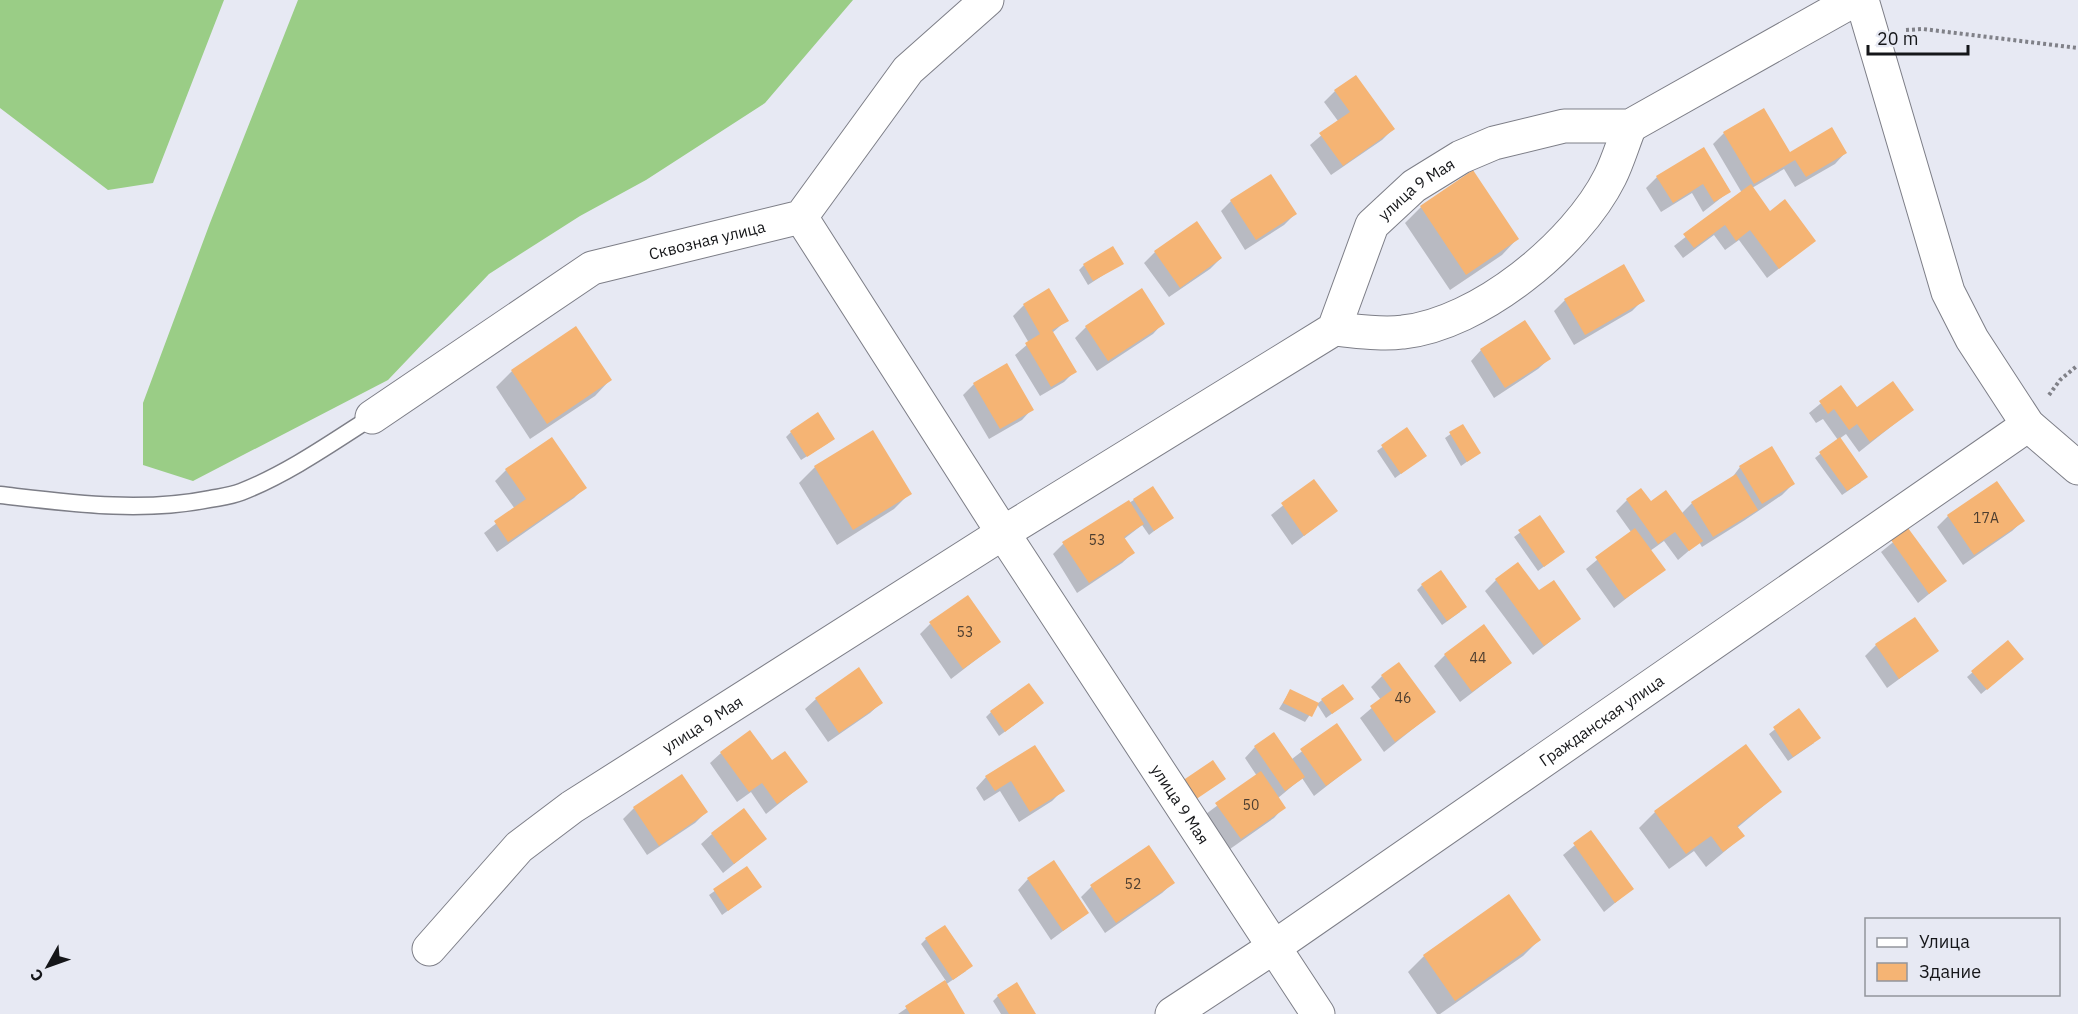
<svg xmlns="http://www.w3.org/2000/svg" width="2078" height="1014" viewBox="0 0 2078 1014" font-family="'IBM Plex Sans',sans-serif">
<rect width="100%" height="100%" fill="#e7e9f3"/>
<path fill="#9acd86" d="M0 0H224L153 183 108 190 0 108Z
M298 0H853L765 103 646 180 580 216 489 274 388 380 193 481 143 465V403L210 223Z"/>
<path fill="#0003" d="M1335 91 1393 129 1382 140 1331 175 1310 145 1338 121 1324 102Z
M1764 110 1789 154 1845 153 1835 164 1795 187 1784 169 1752 188 1770 213 1814 241 1767 278 1739 240 1725 250 1714 235 1683 258 1674 246 1742 193 1713 144 1724 133Z
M1703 149 1730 191 1703 212 1692 193 1661 212 1646 188 1657 177Z
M1231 201 1295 214 1284 225 1245 250 1221 211Z
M1421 207 1517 239 1502 255 1450 290 1405 223Z
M1155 252 1221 258 1210 269 1169 297 1144 263Z
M1122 263 1088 285 1079 270 1084 265Z
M1049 290 1067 320 1052 333 1075 371 1064 382 1040 396 1015 355 1029 343 1013 316 1024 305Z
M1142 290 1163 323 1153 334 1097 371 1075 338 1086 327Z
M1565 300H1643L1632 311 1574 345 1554 311Z
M576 328 610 380 595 396 530 439 496 387 512 371Z
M1481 350 1549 359 1538 369 1494 398 1471 361Z
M974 384 1032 409 1022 420 989 439 963 395Z
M1841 387 1857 409 1912 410 1859 452 1846 434 1839 439 1861 482 1842 495 1815 458 1838 440 1823 419 1816 423 1809 413Z
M1462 426 1479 453 1461 466 1445 438Z
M1407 429 1425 456 1395 478 1377 451Z
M791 432 828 443 801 460 786 437Z
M815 467 910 493 894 509 837 545 799 483Z
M1740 467 1793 484 1782 495 1745 520 1702 547 1699 542 1678 560 1664 541 1650 551 1664 569 1614 608 1586 569 1631 532 1616 511 1627 500 1651 503 1681 514 1692 503 1731 479Z
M506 470 585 487 574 498 497 552 484 533 515 509 495 481Z
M1314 481 1336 511 1292 545 1271 515Z
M1153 488 1172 517 1149 535 1142 525 1124 539 1133 553 1122 563 1077 593 1053 554 1063 544Z
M1948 516 2023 521 2012 531 1963 565 1937 527Z
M1539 518 1563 552 1538 571 1514 537Z
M1908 530 1945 581 1918 603 1881 552Z
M1496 580 1538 593 1579 619 1533 655 1485 591Z
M1422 585 1460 612 1442 625 1417 590Z
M1915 619 1937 651 1887 688 1865 656 1876 645Z
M930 624 999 642 951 679 920 634Z
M2008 642 2017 664 1981 694 1967 677Z
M1445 655 1511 663 1460 702 1434 666Z
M1382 676 1434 712 1384 752 1360 718 1381 700 1371 687Z
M1290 691 1317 704 1305 722 1279 709Z
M816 699 881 703 870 713 828 742 805 709Z
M1352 699 1326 718 1317 704 1322 700Z
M1037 708 999 736 986 717 991 712Z
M1799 710 1814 743 1788 761 1769 734Z
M1336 725 1360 760 1314 796 1302 778 1278 798 1284 807 1274 818 1230 849 1206 814 1257 776 1245 758 1255 747 1292 759Z
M1035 747 1063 790 1052 801 1019 822 1000 791 984 801 976 788 986 777Z
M721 753 771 762 806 782 766 814 751 792 737 802 710 763Z
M1780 792 1737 828 1743 836 1706 867 1694 851 1669 869 1639 828 1655 812Z
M634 808 706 812 695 823 647 855 623 819Z
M1591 832 1632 889 1604 912 1563 855Z
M712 834 765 839 723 873 701 844Z
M747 868 760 887 722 915 709 895Z
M1028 879 1087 913 1051 940 1018 890Z
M1173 883 1162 893 1105 933 1081 897 1091 887Z
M926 939 966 971 945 985 964 1014H898L946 981 921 944Z
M1539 940 1523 956 1440 1014H1437L1408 972 1424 956Z
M998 996 1034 1014H1001L993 1001Z"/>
<path fill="#f5b474" d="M1356 75 1395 129 1343 166 1319 133 1350 112 1334 90Z
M1764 108 1790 152 1832 127 1847 153 1806 177 1795 160 1754 184 1723 132Z
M1704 147 1731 192 1714 202 1703 184 1673 203 1656 176Z
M1473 170 1519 239 1466 275 1420 206Z
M1271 174 1297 214 1256 240 1230 200Z
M1751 184 1770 211 1785 199 1816 241 1779 269 1750 230 1736 241 1725 225 1694 248 1683 234Z
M1197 221 1222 258 1180 288 1154 251Z
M1113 246 1124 264 1093 281 1083 264Z
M1624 264 1645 301 1585 335 1564 299Z
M1049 288 1069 321 1052 330 1077 372 1051 387 1025 343 1040 334 1023 304Z
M1142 288 1165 324 1108 361 1085 326Z
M1525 320 1551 359 1505 388 1480 349Z
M576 326 612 380 547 424 511 370Z
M1007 363 1034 410 1000 429 973 383Z
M1893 381 1914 410 1870 442 1857 424 1849 430 1834 409 1828 414 1819 401 1841 385 1857 407Z
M818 412 835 439 807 457 790 431Z
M1463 424 1481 453 1467 462 1449 432Z
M1407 427 1427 456 1401 474 1381 445Z
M873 430 912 494 853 530 814 466Z
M552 437 587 488 508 542 494 521 526 499 505 469Z
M1840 437 1868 477 1847 491 1819 452Z
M1772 446 1795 484 1762 504 1739 466Z
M1736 474 1758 510 1713 537 1691 502Z
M1314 479 1338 511 1304 536 1281 503Z
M1997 481 2025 521 1974 555 1947 515Z
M1153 486 1174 518 1154 531 1133 499Z
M1641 488 1651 501 1666 490 1703 541 1689 551 1675 532 1658 544 1626 499Z
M1129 500 1144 524 1124 537 1135 553 1089 583 1062 542Z
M1540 515 1565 552 1544 567 1518 530Z
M1635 528 1666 570 1625 599 1595 557Z
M1908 528 1947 581 1929 594 1891 540Z
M1518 562 1539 590 1554 580 1581 619 1544 646 1495 579Z
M1441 570 1467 607 1447 621 1421 584Z
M968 595 1001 642 963 669 929 622Z
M1915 617 1939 651 1899 679 1875 644Z
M1484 624 1512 663 1472 692 1444 654Z
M2008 640 2024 659 1987 690 1971 671Z
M1399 662 1436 712 1395 742 1370 706 1392 690 1381 675Z
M859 667 883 703 839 733 815 698Z
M1029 683 1044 703 1005 732 990 711Z
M1343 684 1354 699 1332 714 1321 699Z
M1290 689 1319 703 1312 717 1283 703Z
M1799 708 1821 738 1793 757 1773 727Z
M1337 723 1362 760 1326 786 1300 749Z
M750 730 772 760 785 751 808 782 777 804 762 783 749 792 720 752Z
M1274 732 1305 777 1285 791 1254 746Z
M1746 744 1782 792 1737 826 1745 836 1723 852 1711 836 1686 854 1654 811Z
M1035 745 1065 791 1030 812 1011 781 995 791 985 776Z
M1213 760 1226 779 1195 800 1182 781Z
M1261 771 1286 808 1241 839 1215 803Z
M682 774 708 812 659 846 633 807Z
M744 808 767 839 734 864 711 833Z
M1591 830 1634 889 1615 903 1573 843Z
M1149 845 1175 883 1116 923 1090 885Z
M1054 860 1089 913 1063 931 1027 878Z
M747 866 762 887 728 911 713 889Z
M1509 894 1541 940 1455 1001 1423 955Z
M945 925 973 966 953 980 925 938Z
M945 980 965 1014H910L905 1006Z
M1017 982 1036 1014H1009L997 995Z"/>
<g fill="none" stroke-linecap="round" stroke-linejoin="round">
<defs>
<path id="service" d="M0 495C70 503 140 513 210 499 220 497 231 496 241 492 287 474 330 444 372 417"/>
<g id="minor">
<path d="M1862 0 1948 292 1972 339 2028 425 2078 468"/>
<path id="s1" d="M801 217 1003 533 1274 947 2028 425"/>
<path d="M1334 329C1357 331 1381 335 1403 332 1479 324 1576 245 1610 177 1618 161 1623 143 1630 126"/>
<path id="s2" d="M372 417 592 268 801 217 908 70 987 0"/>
<path id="s3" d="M429 949 519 847 572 807 1003 533 1334 329 1372 225 1414 186 1461 157 1494 143 1564 126H1630L1854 0"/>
</g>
<path id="tertiary" d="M1172 1014 1274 947 1318 1014"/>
</defs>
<use href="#service" stroke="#7d7e87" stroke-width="19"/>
<use href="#minor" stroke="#7d7e87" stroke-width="35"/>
<use href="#tertiary" stroke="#7d7e87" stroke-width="35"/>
<path stroke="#808188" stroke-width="4" stroke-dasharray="3 3" stroke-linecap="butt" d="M1906 30 1923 29 2078 48
M2049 395 2060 380 2078 365"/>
<use href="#service" stroke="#fff" stroke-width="16"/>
<use href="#minor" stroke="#fff" stroke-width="33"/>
<use href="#tertiary" stroke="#fff" stroke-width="33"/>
</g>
<g text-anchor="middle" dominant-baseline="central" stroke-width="6" stroke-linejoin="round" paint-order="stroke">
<g font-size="14" fill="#4d3e30">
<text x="1986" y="518">17А</text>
<text x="1097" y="540">53</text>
<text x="965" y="632">53</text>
<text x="1478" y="658">44</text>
<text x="1403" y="698">46</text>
<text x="1251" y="805">50</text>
<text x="1133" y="884">52</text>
</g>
<g font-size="16" fill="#151619" stroke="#e7e9f3">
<text stroke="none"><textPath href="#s3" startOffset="1270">улица 9 Мая</textPath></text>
<text stroke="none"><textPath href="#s2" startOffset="384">Сквозная улица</textPath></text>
<text stroke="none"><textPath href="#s1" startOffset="1268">Гражданская улица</textPath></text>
<text stroke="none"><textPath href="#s3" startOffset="357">улица 9 Мая</textPath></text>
<text stroke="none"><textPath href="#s1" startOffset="699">улица 9 Мая</textPath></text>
</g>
</g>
<rect x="1865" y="918" width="195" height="78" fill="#e7e9f3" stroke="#93959c" stroke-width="1.5"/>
<rect x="1877" y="938" width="30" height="9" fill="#ffffff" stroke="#93959c" stroke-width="1.5"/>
<text x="1919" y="948" font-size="18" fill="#151619">Улица</text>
<rect x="1877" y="963" width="30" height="18" fill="#f5b474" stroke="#93959c" stroke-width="1.5"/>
<text x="1919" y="978" font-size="18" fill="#151619">Здание</text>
<g transform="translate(48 966) rotate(230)" stroke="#e7e9f3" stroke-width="4.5" paint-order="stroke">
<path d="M0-4.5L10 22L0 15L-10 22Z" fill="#151619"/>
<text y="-9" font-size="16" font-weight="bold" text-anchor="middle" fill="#151619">С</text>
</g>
<path d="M1868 45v9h100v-9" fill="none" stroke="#151619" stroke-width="3"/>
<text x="1877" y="45" font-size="18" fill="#151619" stroke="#e7e9f3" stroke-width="4.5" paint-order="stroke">20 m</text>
</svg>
